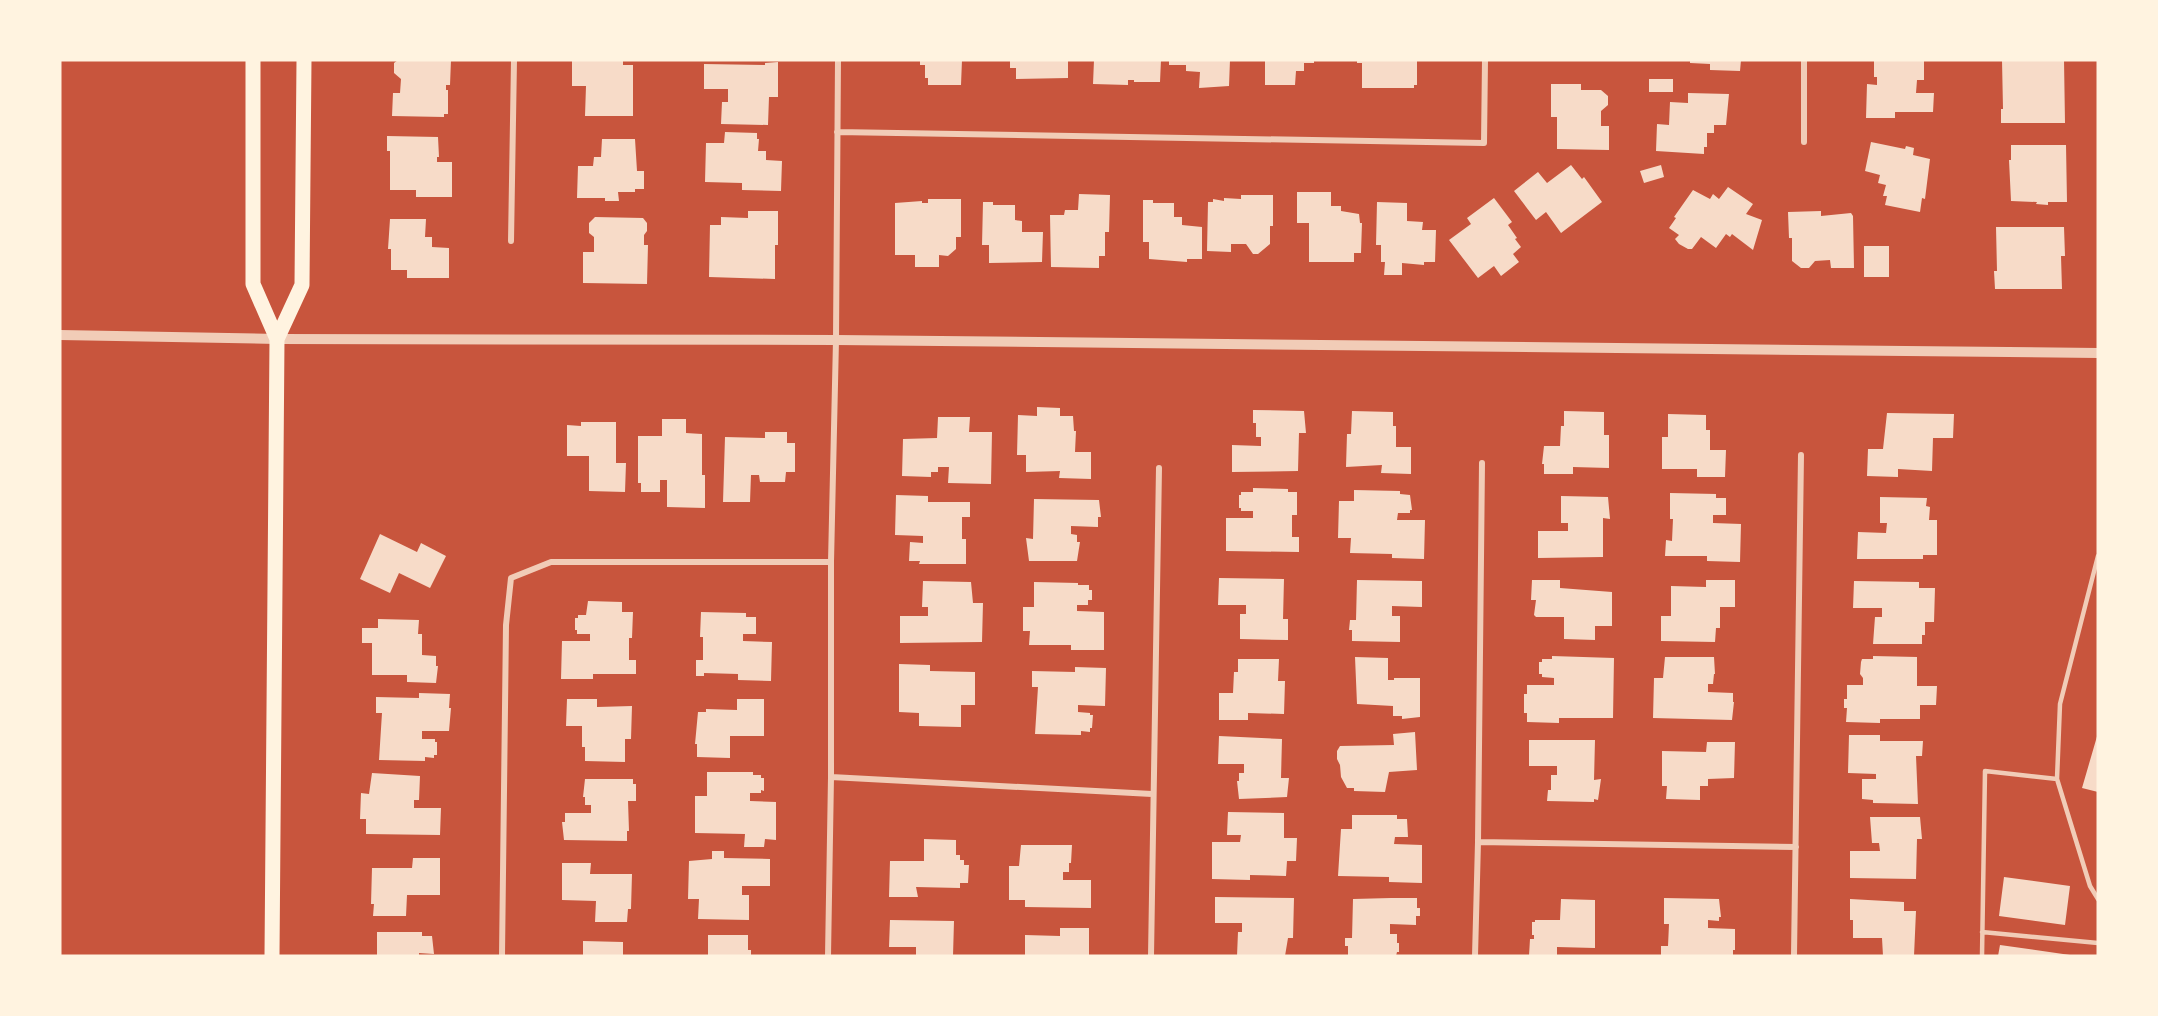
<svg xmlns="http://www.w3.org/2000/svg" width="2158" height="1016" viewBox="0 0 2158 1016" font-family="Spectral,serif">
<rect width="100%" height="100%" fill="#c8553d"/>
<path fill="#f7dbc8" d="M398 60H451L450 85H446V90H448V114H444V117L392 116 393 93H400L401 79 394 73V63Z
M572 60H623V65H633V116H585L586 86H572Z
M920 60H962L961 85H928V78H925V65H920Z
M1010 60H1068V78L1016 79V68H1010Z
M1094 60H1161L1160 82H1134V80H1128V85L1093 84Z
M1169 60H1230L1229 86 1199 88 1200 72 1186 71V65H1169Z
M1265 60H1314V63H1304V71H1296L1295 85H1265Z
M1357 60 1417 61V85H1414V88H1362V63H1357Z
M1690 60H1741L1740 71 1710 70V64L1690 63Z
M1876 60H1924V80H1917L1916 93H1934L1933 112H1895V118H1866L1867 84 1877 85V77H1874V61Z
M2002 60H2064L2065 123H2001V109H2003Z
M778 62V97H769L768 125 721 124 722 102H728V89H704V64L765 65V63Z
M1649 79H1673V92H1649Z
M1551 84H1581V90H1601L1608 96V105L1601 111V126H1609V150L1557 149V117H1551Z
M1688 93 1729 94 1726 125H1714V133H1707V147H1704V154L1656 151 1657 124 1669 125 1670 102 1688 103Z
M725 132 757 133V139H759L758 151H766V160L782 161 781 191 742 190V183L705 182 706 143H724Z
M387 136 438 137 439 157H437V162H452V197H416V190H390V151H387Z
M602 139H635L637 171H644V189H635V192H618L619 201H605V198H577L578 166H593L594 157H601Z
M1871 142 1905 149 1906 146 1914 148 1913 155 1930 159 1925 199 1922 198 1920 212 1885 205 1887 196H1883L1886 185 1878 183 1880 175 1865 171Z
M2011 145H2066L2067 202H2048V205L2036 204 2037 202 2011 201 2009 160H2011Z
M1571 165 1582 179 1584 177 1602 202 1561 233 1546 212 1536 220 1514 191 1538 172 1547 183Z
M1661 165 1664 177 1644 183 1640 171Z
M1728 187 1753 204 1746 214 1762 220 1753 250 1732 234 1730 237 1726 234 1716 248 1701 237 1692 249H1688L1679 244 1675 239 1679 235 1669 228 1676 218 1674 217 1693 190 1710 199 1713 194 1719 199Z
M1297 192H1331V206H1341V211L1359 214 1360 223H1362L1361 253H1354V262H1309V223H1297Z
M1079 194 1110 195 1109 232H1105V256H1099V268L1051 267 1050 215H1064L1065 210H1078Z
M1241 195H1273V226H1270V244L1258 254H1253L1246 244H1231V252L1207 251 1208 202H1213V199L1224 201V198L1241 199Z
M1494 198 1512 222 1508 225 1517 238 1515 239 1521 247 1513 254 1519 262 1501 276 1494 266 1478 278 1449 240 1471 224 1467 218Z
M928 199H961V237H956V249L948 256 939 255V267H915V255H895V203L922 201V203H928Z
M1143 200H1153V203H1174V217H1182V225L1202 227V259H1187V262L1149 259V242H1143Z
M983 202H993V205H1015V220L1022 221V232H1043L1042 262 989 263V245H982Z
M1377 202 1407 203V221L1423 222 1422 230H1436L1435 262H1424V265L1402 263V275H1384L1385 262H1381V245H1376Z
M748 211H778V245H775V279L709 277 710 225H721V217L748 218Z
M1821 211V216L1851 213 1853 216 1854 268H1831L1830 260 1815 261 1809 268H1801L1792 261V238H1789L1788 212Z
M595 217 643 218 647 223V231L644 235V245H648L647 284 583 283V252H594V237L589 233V223Z
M390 219H426L425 237H432V247L449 248V278H407V270H391V249H388Z
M1996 227H2064L2065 256H2061L2062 289H1995L1994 271H1997Z
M1864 246H1889V277H1864Z
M1037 407 1060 408V416H1073L1074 431H1076L1075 452H1091V479L1059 478 1060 471 1026 472V455H1017L1018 415 1037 416Z
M1253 410 1304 411 1306 433H1299L1298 471 1232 472V445L1261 446V437H1256V423H1253Z
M1352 411 1393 412V426H1396V447H1411V474L1381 473 1382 465 1346 467 1347 434H1351Z
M1564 411 1604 412V435H1609V468L1573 467V474H1544V464H1542L1544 446H1560L1561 426H1564Z
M1887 413 1954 414 1953 438H1933L1932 471 1898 469V477L1867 476 1868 449H1883Z
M1668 414 1706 415V430H1710V450H1726L1725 477H1697V469H1662V437H1668Z
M938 417H970L969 432H992L991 484 948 483 949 467H938V472H931V477L902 476 903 439 937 438Z
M662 419H686V433L702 434V475H705V508L667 507V480H660V492H641V483H638V436H662Z
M581 422H616V463H626L625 492 589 491V456H567V425L581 426Z
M765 432H787V443H795V472H786L785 482H760L759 475H751L750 502H723L725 437 765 438Z
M1253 488 1288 489V492H1297V515H1292V537H1299V552L1226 551V518H1253V511H1241V508H1239V495H1241V492H1253Z
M1354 490 1400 491V494L1410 495 1412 510H1410V513H1398L1397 520H1425L1424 559 1392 558V554L1350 553 1351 538H1338L1339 501H1354Z
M1670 493 1716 494V498H1726V515H1713V523L1741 524 1740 562 1707 561V556H1665L1666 540 1672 541 1673 519H1670Z
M896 495 928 496V502H970V517H962V539H966V564H919L920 561H909L910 542 923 543V536L895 535Z
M1561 496 1608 497 1610 519 1603 518V557L1538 558V531H1568V523H1561Z
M1880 497 1927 498 1926 506 1930 507 1929 520H1937V555H1923V559H1857L1858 532 1886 533 1887 523H1880Z
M1034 499 1099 500 1101 517H1098V527L1071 526V534L1077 535V542H1080L1077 561H1029L1026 538 1033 539Z
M380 534 417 552 421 543 446 556 430 588 399 573 390 593 360 579Z
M1219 578 1284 579 1283 619H1288V640L1240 639V614H1246V605H1218Z
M1357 580 1422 581V607L1392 606V616H1400V642L1352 641V630H1349L1350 620H1356Z
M1532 580H1560V588L1612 592V626H1595V640L1564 639V617H1536L1534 615 1536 600H1531Z
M1706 580H1735V607H1720V628H1716L1715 642 1661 641V616H1671V586L1706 587Z
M923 581 971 582 973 603H983L982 642 900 643V616H928V607H922Z
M1854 581 1919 582V588H1935L1934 622H1925V635H1922V644H1873L1875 617H1882V608H1853Z
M1034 582 1078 583V585H1089V590H1092V600H1088V605H1077V611L1104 612V650H1071V645H1029L1030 631H1023V607H1034Z
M588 601 622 602V612H633L632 638H629V660H636V674H593V679H561L562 641H590V634H577V630H575V618H578V615H586Z
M701 612 746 613V617H756V634H743V641L772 642 771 681 738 680V674L704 673V676H696V660H703V637H700Z
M378 619 419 620 418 634H422V655L436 656V666H438L436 683 407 682V675H372V643H362V628H378Z
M1552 656 1614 658 1613 718H1559V723L1527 722V713H1524V694H1527V685H1554V678L1542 677V674H1539V662H1542V659H1552Z
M1873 656 1917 657V686H1937L1936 705H1920V719H1880V723L1846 722 1847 708H1844V699H1847V685H1863V678L1860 674 1861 662 1862 659H1873Z
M1355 657 1388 658V680H1394V678H1420V717L1402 719V716H1393V706L1357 704Z
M1665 657H1714L1715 674H1714L1713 684H1708V692L1733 693V702H1734L1732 720 1653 718 1654 678H1663Z
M1238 659H1279L1278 681H1285L1284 714 1248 713V720H1219V693H1233L1234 672H1238Z
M899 664 930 665V671L975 672V705H961V727L919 726V713L899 712Z
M1075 667 1106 668 1105 706 1078 705V712L1090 713V715H1093L1092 728H1090V732L1081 731V735L1035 734 1038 687H1032V671L1075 672Z
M419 693 450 694 449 708H451L449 731H422V739H435V742H437V755H434V758L425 757V761L379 760 382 713H376V697L419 698Z
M567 699H597V707L632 706 631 739H625V762L585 761V747H582V726H566Z
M737 699H764V736H730V758L697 757V744H695L698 712H706V709L737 710Z
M1415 732 1417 770 1389 772 1385 792 1354 791V788H1347L1341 777 1340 765 1337 759V751L1340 746 1394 745 1393 734Z
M2098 733V792L2082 788Z
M1849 735H1880V741H1923L1922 756H1916L1918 804 1873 803V800L1862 799V779H1876V774L1848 773Z
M1219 736 1282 739 1281 778H1289L1287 797 1239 799 1237 781H1239V773H1244V764H1218Z
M1529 740H1595L1594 780 1601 779 1598 800 1594 799V802L1547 801 1548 790H1551V775H1557V766H1529Z
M1707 742H1735L1734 778 1708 779V786H1700V800L1666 799 1667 786H1662V751L1706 752Z
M707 772H753V775H761V778H764V791L761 790V793H750V801L776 802V840L765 839 764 847H744L745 834 695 833V796H707Z
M372 773 420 776 419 800H414V808H441L440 835 366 834V819H360L361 793 369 794Z
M585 779H633V784H636V801H628L629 831H627V841L564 840 562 822H565V813H591V805H585V797H583Z
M1228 812 1284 813V838H1297L1296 861H1287L1286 876 1250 875V880L1212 879V842H1240L1241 835H1227Z
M1352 815H1397V819H1407L1408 837H1395L1394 844 1422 845V883L1389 882V877L1338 876 1341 829H1352Z
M1870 817H1920L1922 839H1917L1916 879 1850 878V851H1880L1879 843H1872Z
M924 839 956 840V855H960V860H964V865H969L968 883H960V888L916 887 918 897H889L890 861H924Z
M1021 845H1072L1071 863H1069V872H1063V880H1091V908L1025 907V900H1009V866H1019Z
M712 851H724V858L770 859V886H742V895H749V920L698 919 699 899H688L689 861 712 859Z
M413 858H440V895H407L406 916H373L374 904H371L372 868H412Z
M562 863H591L590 874H632L631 909H628L627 922H595L596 901 562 900Z
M2004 877 2070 886 2065 925 1999 916Z
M1215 897 1294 898 1293 938H1288L1285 956H1237L1238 932H1242V923H1215Z
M1391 898H1417V908H1420V916H1416V925L1390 924V934H1397V943H1399V952H1397L1396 956H1348V946H1345V938H1352L1353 899Z
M1664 898 1719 899 1721 917H1719V921L1708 920V928L1735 929V950H1733V956H1661V946H1668L1669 924H1664Z
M1561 899 1595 900V948L1557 947V956H1529L1530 939H1534V935H1532V922H1535V920H1560Z
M1850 899 1904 902V911H1916L1914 956H1883L1882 938H1853V920H1850Z
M890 920 954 921 953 956H916V947H889Z
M1060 928H1089V955L1025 956V935L1060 936Z
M377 932H422V936H432L434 954 419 953V956H377Z
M708 935H748V950H751V956H708Z
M583 941 623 942V956H583Z
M2000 945 2070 955V956H1998Z"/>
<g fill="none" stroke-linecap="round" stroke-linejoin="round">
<path stroke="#f1ccb7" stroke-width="4.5" d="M2057 779 2060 704 2098 556
M1982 932 2098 943
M1982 956 1985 771 2057 779 2090 886 2098 899"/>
<path stroke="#f1ccb7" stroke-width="6" d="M1804 60V142
M837 132 1484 143 1485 60
M511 241 514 60
M831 777 1152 794
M1478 842 1796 847
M502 956 506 625 511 578 551 562H831
M828 956 831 777V562L836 340 838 60
M1151 956 1159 468
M1475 956 1478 842 1482 463
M1794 956 1801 455"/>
<path stroke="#f1ccb7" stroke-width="10" d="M60 335 277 339 836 340 2098 353"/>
<path stroke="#fff3e0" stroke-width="15" d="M253 60V284L277 339 272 956
M277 339 302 285 304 60"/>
</g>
<rect width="2158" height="1016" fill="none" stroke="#fff3e0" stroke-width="123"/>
</svg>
